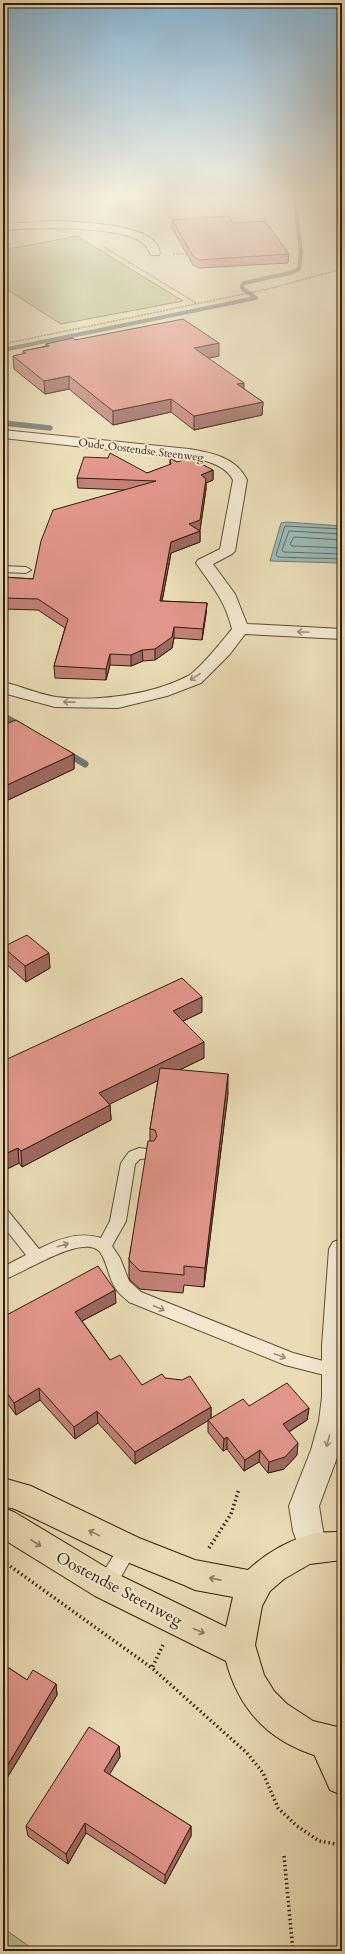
<svg xmlns="http://www.w3.org/2000/svg" width="345" height="1954" viewBox="0 0 345 1954" font-family="Cardo,serif">
<rect width="100%" height="100%" fill="#eadcb5"/>
<filter id="stains"><feTurbulence type="fractalNoise" baseFrequency=".005" numOctaves="4"/><feColorMatrix values="0 0 0 0 .2 0 0 0 0 .09 0 0 0 0 .02 0 0 0 .5 -.17"/></filter>
<radialGradient id="worn" r=".72"><stop offset=".6" stop-color="#630" stop-opacity="0"/><stop offset="1" stop-color="#630" stop-opacity=".3"/></radialGradient>
<path fill="#b9c08c" stroke="#766e4c" d="M77 236 183 301 61 324 3 287V250Z
M3 1928 36 1951H3Z"/>
<path fill="#9abab5" stroke="#717b72" d="M286 522 342 526 341 563 270 561 281 523Z"/>
<g fill="none" stroke-linecap="round" stroke-linejoin="round">
<path stroke="#666c61" stroke-width="1" d="M342 529 285 526 276 555 278 557 342 559
M342 534 289 531 282 550 284 552 342 554
M342 540 294 537 290 544 292 546 342 548"/>
<path stroke="#717b72" stroke-width="4" d="M256 298 243 289 242 286 244 283 290 273 299 269 301 252 294 197
M3 350 256 298"/>
<path stroke="#717b72" stroke-width="5.5" d="M3 423 50 428"/>
<path stroke="#717b72" stroke-width="7" d="M3 716 22 727
M65 752 85 764"/>
<defs>
<path id="service" d="M3 566 26 567 31 570 26 573 3 572Z
M139 1148 154 1150 156 1154 154 1158 140 1159 135 1164 126 1221 112 1246 120 1258 129 1281 141 1292 293 1353 342 1366V1376L336 1378 285 1365 129 1302C125 1298 119 1294 116 1289 108 1278 108 1263 100 1252 84 1232 22 1274 3 1280V1267L26 1255 3 1226V1209L8 1211 39 1249C58 1239 80 1231 101 1238L110 1221 121 1163 129 1152Z
M128 1540 134 1542 137 1548 134 1554 113 1591 106 1594 99 1591 97 1585 99 1579 122 1542Z"/>
<path id="minor" d="M56 221C79 222 135 224 153 240 157 243 159 248 160 253L159 255H151C149 252 148 248 145 245 124 224 32 228 3 230V224Z
M3 430 189 449C212 453 236 457 247 480L235 551 232 554 213 564 235 594 247 624 342 629V639L245 634 230 654 201 683 167 696 118 708 55 707 3 693V682C20 686 38 694 56 697 96 702 152 695 188 676 201 668 222 641 232 629 225 600 212 586 196 563L198 560 220 549 233 480C227 468 214 463 202 460L3 438Z
M342 1239V1444L319 1506 323 1531 329 1548 325 1558 314 1562 303 1558 293 1531 289 1506 311 1450 319 1421 322 1397V1346L329 1249 333 1242Z"/>
<path id="primary" d="M3 1478 31 1486 139 1538 195 1560 248 1570C266 1553 292 1538 317 1533 325 1532 334 1532 342 1532V1560L310 1564 284 1579 270 1591 262 1606 255 1645 264 1675 274 1691 287 1704 313 1721 342 1728V1762C282 1751 242 1721 226 1661L95 1596 3 1539V1508L14 1512 117 1574 226 1627 233 1597 195 1590 184 1585 117 1558 15 1509 3 1506Z"/>
<path id="trunk" d="M326 1726 338 1731 342 1740V1795L330 1790 309 1743 314 1731Z"/>
</defs>
<use href="#service" stroke="#614d37" stroke-width="2"/>
<use href="#minor" stroke="#614d37" stroke-width="2"/>
<use href="#primary" stroke="#331d0d" stroke-width="2"/>
<use href="#trunk" stroke="#331d0d" stroke-width="2"/>
<path stroke="#331d0d" stroke-width="1.5" stroke-dasharray="0.5 1" stroke-linecap="butt" d="M104 247 196 303
M173 254H190
M3 344 268 289 342 269
M3 364H7"/>
<path stroke="#331d0d" stroke-width="3.5" stroke-dasharray="1.5 3" stroke-linecap="butt" d="M209 1548 231 1514 239 1489
M3 1561 152 1668
M163 1645 152 1668 247 1753 263 1773 278 1808 297 1826 319 1841 342 1845
M284 1856 293 1951"/>
<use href="#service" fill="#f1e8cf" fill-rule="evenodd"/>
<use href="#minor" fill="#f1e8cf" fill-rule="evenodd"/>
<use href="#primary" fill="#eadcb5" fill-rule="evenodd"/>
<use href="#trunk" fill="#eadcb5" fill-rule="evenodd"/>
</g>
<path fill="#c28178" stroke="#331d0d" d="M172 220 233 223 289 254 288 263 199 268 193 265 172 228Z
M75 340 219 356 208 358 244 389 263 402 262 415 194 430 171 412 113 425 69 389 45 394 14 369 13 356 23 354V351L46 346V344Z
M170 458 177 462 213 470V480L206 483V489L200 530V542L171 553 162 601 207 603 206 614 202 640 174 638 172 648 155 660 143 661 131 666 110 665 106 680 55 678 54 666 65 628 38 610 3 609V577L33 579 124 490 78 488 77 478 147 473 170 465Z
M3 725 74 754V769L8 800 3 795Z
M3 947 50 968 26 982 4 962Z
M202 1012 183 1021 204 1058 179 1070 228 1093 204 1287 184 1285 183 1293 140 1289 130 1280 129 1277V1259L150 1141V1129L158 1080 109 1104 110 1105 111 1120 22 1167 19 1163 3 1171V1061Z
M116 1303 82 1321 110 1360 142 1385 165 1378 211 1407V1418L249 1406 309 1408 307 1420 289 1432 297 1455 284 1469 268 1473 259 1462 244 1471 227 1449 223 1451 208 1432V1420L135 1464 98 1423 75 1439 40 1400 16 1415 3 1397V1317Z
M3 1664 27 1680 56 1684 57 1695 7 1778 3 1776Z
M119 1746 120 1757 109 1774 191 1826V1836L165 1884 86 1833 68 1864 28 1836 26 1826Z"/>
<path fill="#9e6961" stroke="#331d0d" d="M219 343V356L194 361V348Z
M69 376V389L45 394 44 381Z
M244 383V396L237 384Z
M171 399V412L113 425V411Z
M263 402 262 415 194 430V416Z
M213 470V480L206 483V489L200 530 189 535V524L201 475Z
M200 531V542L171 553 160 612V601L171 542Z
M207 603 206 614 202 640 203 629Z
M174 627V638L172 648 155 660V649Z
M142 650 143 661 131 666V655Z
M110 654V665L106 680V669Z
M74 754V769L8 800 7 785Z
M49 953 50 968 26 982 25 966Z
M202 997V1012L173 1026V1011Z
M204 1042V1058L100 1109 99 1093Z
M228 1074V1093L204 1287 205 1268Z
M110 1105 111 1120 22 1167 21 1151Z
M18 1148 19 1163 3 1171V1155Z
M115 1290 116 1303 76 1324 75 1312Z
M39 1388 40 1400 16 1415 14 1403Z
M211 1407V1419L135 1464V1452Z
M309 1408 307 1420 282 1436 283 1424Z
M97 1411 98 1423 75 1439 74 1427Z
M227 1437V1449L223 1451 224 1439Z
M298 1443 297 1455 284 1469 268 1473 269 1462Z
M260 1450 259 1462 244 1471 245 1460Z
M56 1684 57 1695 7 1778 6 1768Z
M119 1746 120 1757 105 1782 104 1771Z
M85 1823 86 1833 68 1864 66 1854Z
M191 1826V1836L165 1884V1875Z"/>
<path fill="#e2968b" stroke="#331d0d" d="M228 216 233 223 265 221 289 254 199 260 193 256 172 220Z
M183 319 219 343 194 348 244 383 237 384 263 402 194 416 171 399 113 411 69 376 44 381 13 356 26 353 23 351 49 346 46 344 73 338 75 340Z
M110 453 147 473 171 464 170 458 177 462 190 458 213 470 201 475 206 479 200 520 189 524 200 531 171 542 160 601 207 603 203 629 174 627 172 637 155 649 142 650 131 655 110 654 106 669 54 666 68 619 38 599 3 598V577L33 579 41 541 53 510 156 481 77 478 84 457 108 458Z
M16 720 74 754 7 785 3 781V725Z
M27 935 49 953 25 966 3 947Z
M182 978 202 997 173 1011 204 1042 99 1093 110 1105 21 1151 18 1148 3 1155V1061Z
M160 1068 228 1074 205 1268 184 1266V1275L140 1271 130 1261 129 1259 148 1141H154L157 1136 155 1130 150 1129Z
M98 1266 115 1290 75 1312 110 1360 120 1355 142 1385 162 1374 165 1378 182 1380 190 1376 211 1407 135 1452 97 1411 74 1427 39 1388 14 1403 3 1387V1317Z
M287 1383 309 1408 283 1424 298 1443 285 1457 269 1462 260 1450 245 1460 227 1437 224 1439 208 1420 243 1399 249 1406Z
M3 1664 27 1680 33 1670 56 1684 6 1768 3 1766Z
M89 1727 119 1746 104 1771 191 1826 165 1875 85 1823 66 1854 26 1826Z"/>
<defs><path id="oneway-shaft" d="M-6 0H5M1.5-3L5.5 0L1.5 3" fill="none" stroke-width="1.6" stroke-linecap="round" stroke-linejoin="round"/></defs>
<g stroke="#9c8d78">
<use href="#oneway-shaft" transform="translate(303 632) rotate(-177)"/>
<use href="#oneway-shaft" transform="translate(195 677) rotate(146)"/>
<use href="#oneway-shaft" transform="translate(69 702) rotate(-179)"/>
<use href="#oneway-shaft" transform="translate(63 1245) rotate(-16)"/>
<use href="#oneway-shaft" transform="translate(159 1308) rotate(23)"/>
<use href="#oneway-shaft" transform="translate(280 1356) rotate(21)"/>
<use href="#oneway-shaft" transform="translate(328 1441) rotate(105)"/>
</g>
<g stroke="#8e7c61">
<use href="#oneway-shaft" transform="translate(94 1533) rotate(-154)"/>
<use href="#oneway-shaft" transform="translate(36 1543) rotate(33)"/>
<use href="#oneway-shaft" transform="translate(215 1579) rotate(-169)"/>
<use href="#oneway-shaft" transform="translate(199 1631) rotate(24)"/>
</g>
<linearGradient id="sky" x2="0" y2="1"><stop stop-color="#89b6d4"/><stop offset="0.42" stop-color="#f6efde"/><stop offset="1" stop-color="#f6efde" stop-opacity="0"/></linearGradient>
<rect width="345" height="471" fill="url(#sky)"/>
<g text-anchor="middle" dominant-baseline="central" stroke-width="4" stroke-linejoin="round" paint-order="stroke">
<g font-size="11" fill="#331d0d" stroke="#f1e8cf">
<text transform="translate(141 450) rotate(7)">Oude Oostendse Steenweg</text>
</g>
<g font-size="16" fill="#331d0d" stroke="#f1e8cf">
<text transform="translate(119 1589) rotate(28)">Oostendse Steenweg</text>
</g>
</g>
<rect width="345" height="1954" fill="none" stroke="#eadcb5" stroke-width="16"/>
<rect x="4" y="4" width="337" height="1946" fill="none" stroke="#331d0d" stroke-width="2"/>
<rect x="8" y="8" width="329" height="1938" fill="none" stroke="#331d0d"/>
<rect width="100%" height="100%" filter="url(#stains)"/>
<rect width="100%" height="100%" fill="url(#worn)"/>
</svg>
